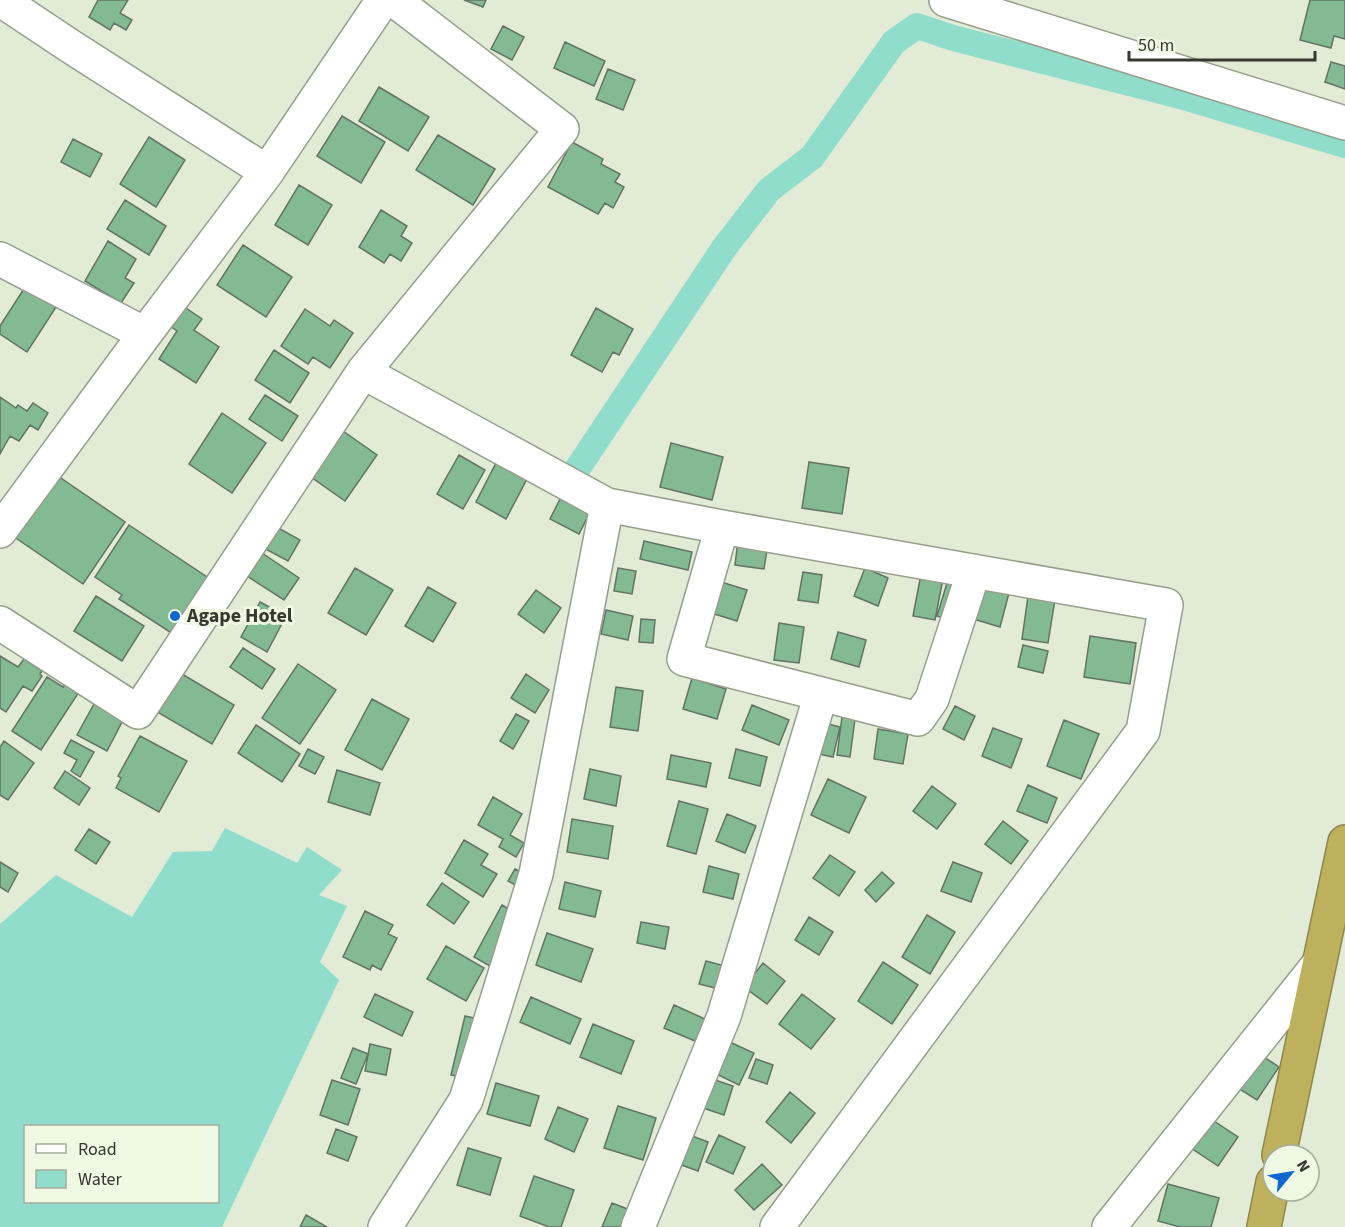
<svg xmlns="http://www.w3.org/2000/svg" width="1345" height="1227" viewBox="0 0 1345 1227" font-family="'Source Sans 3',sans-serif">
<rect width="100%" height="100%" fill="#e1ebd5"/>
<path fill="#90ddcc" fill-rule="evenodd" d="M225 828 297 863 307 847 342 870 319 895 347 906 320 962 339 980 222 1227H0V924L56 875 132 917 173 852 212 851ZM26 1126H218V1202H26Z"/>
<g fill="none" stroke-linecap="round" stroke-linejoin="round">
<path stroke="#90ddcc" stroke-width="26" d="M576 471 724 248 769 190 812 157 894 42 917 26 953 38 1184 97 1345 145"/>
</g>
<path fill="#84ba93" stroke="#617465" stroke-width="1.5" d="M98 0H128L120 13 132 20 126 30 114 23 110 30 89 17Z
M464 0H486L483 7Z
M1310 0H1345V39L1334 36 1331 48 1300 40Z
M503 26 524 37 512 60 491 49Z
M565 42 605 61 594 86 554 68Z
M1331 62 1345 66V89L1325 82Z
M608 69 635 80 623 110 596 99Z
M379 87 429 117 408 151 359 121Z
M342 116 385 142 361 183 317 156Z
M438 135 495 169 473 205 416 170Z
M149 137 185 160 156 207 120 184Z
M73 139 102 154 90 177 61 162Z
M572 142 603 159 601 164 620 174 615 182 624 187 613 208 605 203 598 214 548 187Z
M299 185 332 205 308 245 275 225Z
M125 200 166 226 149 255 107 229Z
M381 210 407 226 401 236 412 243 401 261 390 254 384 263 359 247Z
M108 241 136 259 125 278 134 283 121 303 85 281Z
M243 245 292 277 266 317 217 285Z
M27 284 58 304 27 352 0 334V326Z
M180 304 202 319 194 330 219 347 196 383 159 359 177 331 167 324Z
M596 308 633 329 619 355 613 352 602 372 571 355Z
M305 309 330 326 334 320 353 333 330 368 313 357 308 364 281 346Z
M274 350 309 373 290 403 255 380Z
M265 395 298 416 282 441 249 419Z
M0 397 16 408 18 405 27 411 33 403 48 413 38 430 30 425 19 441 10 436 0 454Z
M222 413 266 443 232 493 189 464Z
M343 431 377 455 345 501 311 477Z
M671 443 723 457 712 500 660 487Z
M459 455 485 470 463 509 437 494Z
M497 461 528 477 506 519 476 502Z
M809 462 849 468 842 514 802 508Z
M55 474 125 522 83 584 13 536Z
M562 495 591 510 579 534 550 519Z
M271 524 300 540 288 561 260 546Z
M129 525 210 579 173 634 119 599 122 595 95 577Z
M738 540 768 544 764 569 735 565Z
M644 541 692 552 688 570 640 559Z
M262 553 299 578 284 600 247 576Z
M355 568 393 590 366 635 328 613Z
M618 568 636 571 632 594 614 591Z
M865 568 888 578 878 606 854 596Z
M803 572 822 575 818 603 798 600Z
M921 574 943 579 935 620 913 616Z
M718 581 747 590 737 621 708 612Z
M947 583 956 586 946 619 937 616Z
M980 585 1009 593 1000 627 970 618Z
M428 587 456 603 433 642 405 626Z
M1029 589 1056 593 1048 643 1022 639Z
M536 590 561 608 544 633 518 614Z
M96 596 144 626 122 661 74 631Z
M260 602 286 616 267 652 241 637Z
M606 610 633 616 628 640 601 634Z
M641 619 655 620 653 643 639 642Z
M779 623 804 627 799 663 774 660Z
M838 632 866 640 859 667 831 659Z
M1090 636 1136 643 1130 684 1084 677Z
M1023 645 1048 651 1043 673 1018 667Z
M243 648 275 669 262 689 230 667Z
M0 656 18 667 24 659 42 671 40 674 42 676 32 691 23 686 6 712 0 708Z
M298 664 336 690 300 744 262 718Z
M177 671 234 705 212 744 154 710Z
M526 674 549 690 535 713 511 698Z
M47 677 63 687 68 680 81 689 41 750 12 731Z
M692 678 726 689 717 719 683 709Z
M616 687 643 691 638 731 610 727Z
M372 699 409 719 382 770 345 750Z
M94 704 123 720 107 751 77 735Z
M752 705 789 720 779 745 742 730Z
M955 706 975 716 964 740 943 729Z
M516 714 529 721 513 749 500 741Z
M842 717 855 719 850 757 837 755Z
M1064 720 1099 734 1081 779 1047 766Z
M817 721 840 727 833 757 810 752Z
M256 725 300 754 282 782 238 753Z
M993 728 1022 739 1011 768 982 756Z
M878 729 908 734 903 764 874 759Z
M140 736 187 761 159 812 116 788 121 778 118 776Z
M71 740 94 752 80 777 71 771 77 760 64 753Z
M4 741 34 763 8 800 0 795V747Z
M308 749 324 757 315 774 299 766Z
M736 749 767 757 760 786 729 778Z
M671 755 711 763 706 787 667 779Z
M590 769 621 776 616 806 584 799Z
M337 770 380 783 370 815 328 802Z
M65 771 90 788 79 805 54 788Z
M828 779 866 797 849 833 811 815Z
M1028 785 1057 798 1047 823 1017 811Z
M932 786 956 804 937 829 913 811Z
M493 797 522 814 510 835 524 843 516 857 499 847 503 839 478 825Z
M679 801 708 809 696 854 667 846Z
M727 814 756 826 745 853 716 841Z
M572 819 613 826 608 859 567 852Z
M1003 821 1028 841 1011 864 985 844Z
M89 829 110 842 96 864 75 850Z
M464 840 488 854 481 865 497 874 483 897 445 873Z
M830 855 855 872 839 896 813 878Z
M0 862 18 873 8 892 0 887Z
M953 862 982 873 971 902 941 891Z
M709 866 739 874 733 899 703 892Z
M515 869 538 882 531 894 508 881Z
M882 872 894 883 876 902 865 890Z
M565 882 601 891 595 917 559 909Z
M442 883 469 902 454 924 427 905Z
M502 905 526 919 497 970 474 957Z
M365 911 393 925 388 934 397 938 381 970 372 965 370 970 343 957Z
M927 915 955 932 930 974 902 957Z
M809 917 833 932 819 955 795 940Z
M641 922 669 927 665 949 637 943Z
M547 933 593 949 581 982 536 965Z
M446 946 484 968 466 1001 427 979Z
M706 961 725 966 719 989 699 984Z
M883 962 918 985 892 1024 858 1001Z
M763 963 785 981 767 1004 744 987Z
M375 994 413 1012 402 1036 364 1017Z
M802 994 835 1019 811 1049 779 1024Z
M531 997 581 1019 570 1044 520 1022Z
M674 1005 705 1019 695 1041 664 1028Z
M465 1016 483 1020 469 1079 451 1075Z
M593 1024 634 1041 621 1074 580 1057Z
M721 1038 754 1053 739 1085 706 1069Z
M370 1044 391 1049 386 1075 365 1071Z
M353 1048 368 1054 356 1084 341 1078Z
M1252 1049 1279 1067 1257 1100 1230 1083Z
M756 1059 773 1065 767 1084 749 1078Z
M706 1077 733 1086 724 1115 697 1106Z
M332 1080 360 1089 348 1125 320 1115Z
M496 1083 539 1096 530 1126 487 1114Z
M790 1092 815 1113 791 1143 766 1122Z
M618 1106 656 1118 643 1160 604 1148Z
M558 1107 588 1119 574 1152 545 1139Z
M1211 1119 1238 1137 1218 1166 1191 1148Z
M336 1129 357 1137 348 1161 327 1153Z
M679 1131 708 1142 698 1171 668 1160Z
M719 1135 745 1147 733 1174 706 1162Z
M468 1148 501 1158 490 1195 457 1185Z
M762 1164 782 1185 754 1210 735 1190Z
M534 1176 574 1190 561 1227H549L520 1216Z
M1168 1184 1219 1198 1211 1227H1180L1158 1221Z
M612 1203 635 1212 629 1227H602Z
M306 1215 327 1227H300Z"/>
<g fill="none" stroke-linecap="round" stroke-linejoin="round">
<defs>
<path id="minor" d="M1 0 70 46 267 172
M946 0 1345 123
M0 259 145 334
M363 372 562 129 394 0
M607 505 722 527 684 659 821 694 724 1016 638 1227
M722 527 1166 605 1143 731 777 1227
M0 531 145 334 267 172 383 0
M0 623 138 712 363 372 607 505 536 874 466 1100 385 1227
M821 694 918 719 932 699 974 571
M1109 1227 1318 965"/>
<path id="highway" d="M1279 1155 1345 842
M1264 1227 1273 1182"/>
</defs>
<use href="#minor" stroke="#969f8b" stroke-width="36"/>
<use href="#highway" stroke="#8e874e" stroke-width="36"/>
<use href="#minor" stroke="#fff" stroke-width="33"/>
<use href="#highway" stroke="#beb15e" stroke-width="33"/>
</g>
<circle fill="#1066cf" stroke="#eff8e2" stroke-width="2" cx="175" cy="616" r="6"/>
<g text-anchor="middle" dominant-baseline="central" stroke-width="6" stroke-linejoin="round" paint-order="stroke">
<g font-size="20" font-weight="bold" fill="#353930" stroke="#eff8e2" text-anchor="start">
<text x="187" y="616">Agape Hotel</text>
</g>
</g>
<rect x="24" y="1125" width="195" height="78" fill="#eff8e2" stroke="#a5ac9b" stroke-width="1.5"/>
<rect x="36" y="1144" width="30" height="9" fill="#ffffff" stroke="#a5ac9b" stroke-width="1.5"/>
<text x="78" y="1155" font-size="18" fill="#353930">Road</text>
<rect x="36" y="1170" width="30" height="18" fill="#90ddcc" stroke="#a5ac9b" stroke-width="1.5"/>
<text x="78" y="1185" font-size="18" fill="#353930">Water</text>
<g transform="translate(1291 1173) rotate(60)"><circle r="28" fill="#eff8e2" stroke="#a5ac9b" stroke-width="1.5"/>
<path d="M0-4.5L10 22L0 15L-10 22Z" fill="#1066cf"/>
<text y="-9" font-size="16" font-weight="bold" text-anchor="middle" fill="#353930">N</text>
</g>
<path d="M1129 51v9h186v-9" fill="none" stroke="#353930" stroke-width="3"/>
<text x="1138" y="51" font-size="18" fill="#353930" stroke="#eff8e2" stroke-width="4.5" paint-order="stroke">50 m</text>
</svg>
